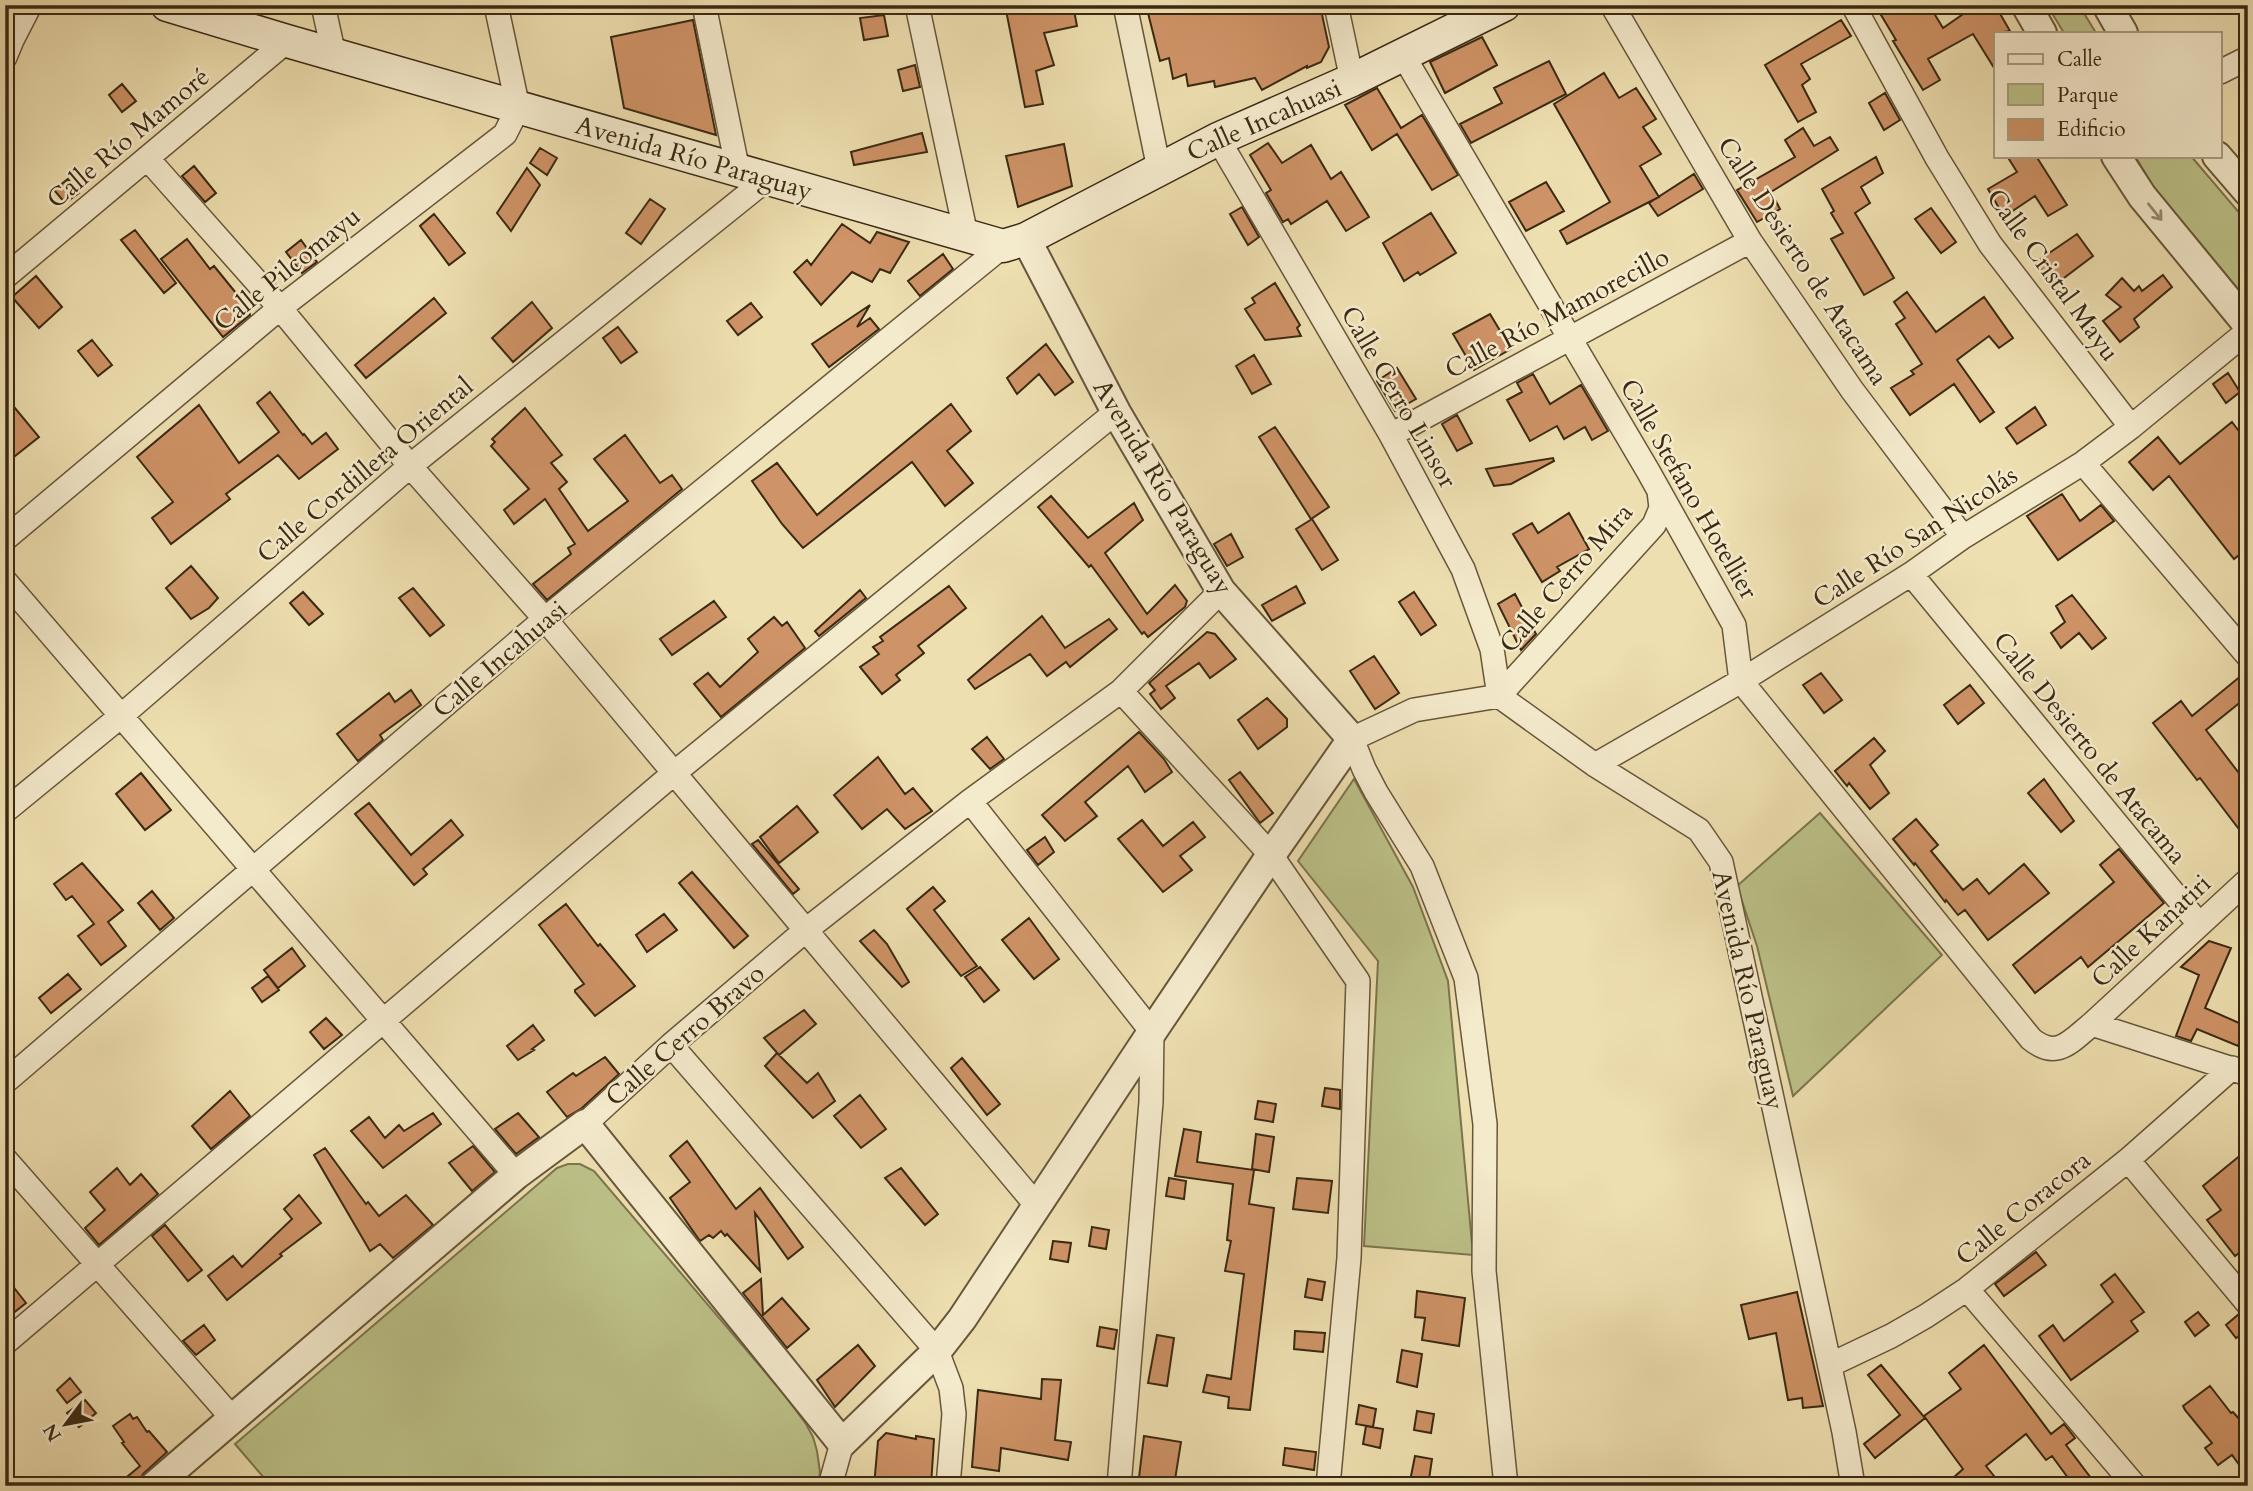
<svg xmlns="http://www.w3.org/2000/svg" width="2253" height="1491" viewBox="0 0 2253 1491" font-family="Cardo,serif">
<rect width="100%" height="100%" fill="#eedfb0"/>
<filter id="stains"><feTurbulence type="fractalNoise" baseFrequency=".00286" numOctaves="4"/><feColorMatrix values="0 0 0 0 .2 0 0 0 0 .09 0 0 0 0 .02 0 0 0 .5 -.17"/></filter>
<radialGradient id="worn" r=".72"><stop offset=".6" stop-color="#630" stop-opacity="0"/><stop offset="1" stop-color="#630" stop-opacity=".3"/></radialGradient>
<path fill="#bcc188" stroke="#7b754e" stroke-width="2" d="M2047 5H2079L2096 33H2064Z
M2135 156H2191L2248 223V301L2154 188Z
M1354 779 1413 887 1448 981 1473 1255 1364 1246 1378 961 1298 861Z
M1820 813 1942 955 1793 1096 1757 946 1737 886Z
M568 1164H580L594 1171 783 1393 806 1424 813 1437 817 1451 820 1472 818 1486H271L235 1444 557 1168Z"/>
<path fill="#ce9366" stroke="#3a2913" stroke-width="2" d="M1005 5H1073L1077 26 1044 33 1054 65 1036 71 1043 104 1025 107Z
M1146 5H1234L1235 8 1251 5H1320L1329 47 1321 62 1307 68V66L1262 90 1255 78 1215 87 1214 81 1188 86 1186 74 1173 79 1169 58 1160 61Z
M1875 5H1929L1943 28 1969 10 1970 12 1982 5H1995L2010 31 1996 33V71L1973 34 1928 59 1940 80 1923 90 1893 41 1896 40Z
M884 15 888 36 864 40 860 18Z
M693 20 716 135 624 108 611 37Z
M1841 20 1851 36 1801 64 1810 79 1802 85 1816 112 1798 122 1765 65Z
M1482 37 1497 65 1445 93 1430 62Z
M1549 61 1566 94 1471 143 1460 124 1502 103 1494 88Z
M915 65 920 87 903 91 898 70Z
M1604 73 1619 98 1636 88 1656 119 1643 127 1661 154 1640 166 1659 197 1567 244 1560 231 1610 202 1554 104Z
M122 84 136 101 122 112 109 95Z
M1377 88 1401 128 1422 115 1458 175 1432 190 1397 134 1372 150 1345 105Z
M1885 93 1900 120 1884 130 1869 103Z
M1803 128 1814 146 1830 137 1838 150 1771 192 1780 209 1757 222 1737 190 1795 157 1785 140Z
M922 133 927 152 854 165 851 152Z
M1268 143 1282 163 1311 145 1331 179 1341 172 1369 217 1346 231 1327 201 1291 224 1288 219 1283 222 1266 193 1271 190 1250 155Z
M1064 144 1072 186 1018 207 1006 156Z
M540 148 557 158 547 175 530 163Z
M2007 156H2036L2067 205 2048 216 2035 196 2011 212 2010 210 2003 215 1988 189 2017 172Z
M1876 157 1883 173 1861 187 1870 203 1855 213 1894 278 1864 295 1831 239 1843 233 1831 213 1834 211 1822 189Z
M194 166 216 193 205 202 182 176Z
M527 168 540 185 511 231 497 213Z
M1694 174 1703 189 1658 216 1649 203Z
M68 179 79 193 65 203 54 190Z
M1546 182 1564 211 1526 231 1509 202Z
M650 199 665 209 641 244 626 233Z
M1242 207 1259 237 1248 245 1230 214Z
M1931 208 1956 242 1941 253 1915 219Z
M1431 213 1456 253 1420 275 1418 272 1404 281 1383 243Z
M434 214 465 253 449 265 420 226Z
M842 224 870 243 877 232 909 242 890 273 880 269 872 282 852 272 821 305 794 272 807 260 811 265Z
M135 230 176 283 164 293 121 240Z
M2077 234 2093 256 2052 287 2036 262Z
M187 239 210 269 214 266 249 309 250 315 223 337 161 259Z
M301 240 317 262 302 273 286 252Z
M943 254 953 269 920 296 908 281Z
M2163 275 2172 287 2134 319 2139 327 2120 342 2103 321 2121 307 2106 295 2122 278 2134 291 2139 286 2142 291Z
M36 276 62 307 39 328 12 297Z
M1275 283 1300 325 1297 328 1301 336 1265 340 1245 309 1255 303 1252 298Z
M1907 292 1936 332 1984 297 2013 338 1999 348 1989 336 1957 360 1994 412 1980 422 1954 384 1910 415 1891 388 1914 374 1911 371 1922 364 1896 324 1905 318 1894 302Z
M434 298 446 313 366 378 355 365Z
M532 302 552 328 513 362 492 338Z
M751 303 762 317 738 335 727 321Z
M870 305 857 327 870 318 879 329 829 367 812 344Z
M1490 314 1511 349 1474 370 1453 334Z
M618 327 637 352 621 363 603 338Z
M92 340 112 365 98 376 78 351Z
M1046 344 1073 382 1055 395 1039 374 1017 394 1007 378Z
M1254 355 1271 384 1252 394 1236 366Z
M1397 368 1416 399 1395 411 1377 381Z
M2228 373 2240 392 2226 403 2213 384Z
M1533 374 1550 404 1581 385 1608 431 1592 440 1585 427 1564 439 1557 426 1530 441 1507 400 1522 392 1517 383Z
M270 392 303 435 304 434 312 444 326 433 338 449 299 479 278 455 226 494 230 499 171 544 152 518 173 502 137 457 199 405 239 463 279 432 257 403Z
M5 396 39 437 5 464Z
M951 404 971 431 947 451 973 483 945 506 912 462 803 548 782 524 752 481 777 463 817 515Z
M2035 407 2046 425 2017 444 2006 428Z
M525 408 562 455 551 463 567 482 559 489 588 531 628 501 594 459 625 435 660 483 672 475 682 489 547 600 533 584 571 554 568 548 575 544 545 499 514 524 504 510 529 489 491 446 495 442 492 439Z
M1457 415 1472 443 1457 451 1442 424Z
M2232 422 2248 443V548L2234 559 2169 476 2153 490 2129 462 2158 437 2180 464Z
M1275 427 1329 507 1311 519 1259 437Z
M1553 458 1554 461 1511 484 1494 486 1486 469Z
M2062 494 2080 521 2101 505 2114 521 2058 560 2027 516Z
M1051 496 1088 538 1134 503 1143 520 1105 553 1147 614 1175 585 1187 601 1185 607 1148 637 1144 632 1142 634 1091 565 1089 567 1038 507Z
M1569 513 1589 549 1557 567 1560 571 1542 582 1513 534 1532 523 1538 533Z
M1312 519 1338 560 1322 570 1296 529Z
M1231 534 1243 557 1227 566 1214 544Z
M191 566 218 598 209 608 191 619 166 588Z
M949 586 966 608 918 646 924 653 896 675 900 680 882 694 860 667 879 654 873 647 883 641 880 637Z
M1296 586 1305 603 1272 621 1262 605Z
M413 588 444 625 430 636 399 598Z
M860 590 866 598 819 636 815 631Z
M303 592 323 614 309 625 290 603Z
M1414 592 1436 625 1421 635 1399 602Z
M1515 594 1536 634 1521 650 1498 604Z
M2072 595 2106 638 2092 649 2079 633 2061 648 2051 633 2065 622 2056 606Z
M714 601 726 617 672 655 660 639Z
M1042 616 1065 648 1109 619 1117 629 1070 667 1066 662 1047 676 1030 654 975 689 968 680Z
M774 617 782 626 787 622 805 648 721 717 694 684 708 673 720 687 758 652 748 639Z
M1207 632 1215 634 1236 659 1210 678 1199 663 1166 686 1175 698 1161 709 1150 694 1155 690 1149 683Z
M1374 656 1399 693 1375 709 1350 671Z
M2248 670V696L2206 730 2248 785V841L2200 778 2197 780 2153 723 2181 701 2192 716Z
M1821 673 1842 700 1824 713 1803 685Z
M1970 685 1984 703 1958 724 1944 705Z
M411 690 421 705 380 735 383 740 358 761 337 734 389 693 395 702Z
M1267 698 1287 719V727L1258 749 1238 720Z
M1139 732 1164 759 1172 772 1145 792 1128 766 1085 802 1097 816 1065 841 1042 815Z
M987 737 1004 759 990 769 972 749Z
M1874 738 1885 751 1870 765 1889 793 1870 809 1849 783 1847 786 1835 771Z
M878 757 905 794 913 788 932 811 905 829 887 809 862 829 834 795Z
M1240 772 1273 813 1260 823 1229 780Z
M141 773 171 810 145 830 116 794Z
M2044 779 2074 821 2061 832 2028 793Z
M369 803 411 855 451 820 463 835 423 869 427 874 414 885 355 814Z
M797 806 818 832 779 863 760 837Z
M1916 819 1938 845 1931 851 1963 890 1977 879 1989 894 2024 864 2049 893 1988 940 1965 910 1958 915 1946 900 1945 902 1915 863 1914 865 1893 839Z
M1142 820 1163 846 1193 822 1205 837 1180 856 1192 870 1163 892 1118 839Z
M1045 837 1054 852 1038 865 1027 850Z
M758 840 799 889 793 894 752 844Z
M2119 849 2164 903 2088 967 2081 957 2035 993 2013 965 2114 882 2100 865Z
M82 863 123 910 108 922 126 946 101 965 78 936 94 924 72 896 66 900 54 884Z
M692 872 748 936 734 948 679 883Z
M933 887 945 901 934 910 977 966 961 976 907 909Z
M152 891 174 918 160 930 138 903Z
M566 904 598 946 600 944 635 986 595 1016 575 992V990L584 984 539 925Z
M664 914 677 930 647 952 636 935Z
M1029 918 1059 959 1034 979 1002 940Z
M874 930 887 944 909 982 902 987 860 941Z
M2209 941 2231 948 2205 1008 2246 1026 2238 1046 2197 1029 2191 1041 2176 1036 2199 975 2181 967Z
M292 948 305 966 278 988 264 970Z
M980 967 999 990 984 1002 965 977Z
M68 974 81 989 51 1013 39 998Z
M268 976 279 990 262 1002 252 988Z
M804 1010 816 1024 779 1055 764 1038Z
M326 1018 342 1035 324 1049 310 1032Z
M533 1025 544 1040 532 1049 534 1050 518 1060 507 1046Z
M777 1053 807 1083 818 1073 835 1101 813 1118 765 1066Z
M605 1057 619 1074 582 1108 567 1117 547 1092 573 1073 576 1076Z
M962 1058 1000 1104 987 1115 951 1068Z
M1325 1088 1340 1090V1109L1322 1106Z
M230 1091 250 1116 211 1149 192 1126Z
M860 1095 886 1129 861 1148 834 1116Z
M1258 1101 1276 1104 1273 1122 1255 1119Z
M433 1113 441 1124 383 1168 351 1131 369 1117 385 1138 399 1125 404 1131Z
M518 1113 539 1137 516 1154 495 1129Z
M1184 1129 1201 1132 1197 1162 1254 1170 1249 1204 1274 1208 1250 1410 1228 1408 1229 1397 1203 1392 1207 1375 1231 1379 1244 1274 1225 1271 1231 1241 1227 1240 1233 1184 1175 1176Z
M1256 1134 1274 1137 1269 1172 1252 1169Z
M687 1141 736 1209 760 1188 803 1247 788 1259 755 1213 760 1271 727 1234 725 1236 721 1231 713 1238 709 1235 700 1241 670 1198 690 1182 670 1156Z
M473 1146 495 1172 472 1191 449 1163Z
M325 1148 366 1204 368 1202 379 1216 406 1195 433 1225 393 1258 380 1244 370 1251 314 1155Z
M2248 1149V1246L2235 1256 2207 1220 2221 1210 2203 1186Z
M117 1168 130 1185 141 1174 158 1194 99 1245 85 1228 105 1210 90 1192Z
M901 1168 938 1214 925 1225 885 1178Z
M1169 1178 1186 1181 1184 1199 1166 1196Z
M1297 1178 1332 1181 1328 1213 1293 1209Z
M299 1195 321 1223 280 1254 282 1256 227 1300 208 1276 233 1256 242 1267 292 1219 284 1209Z
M165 1225 202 1270 188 1281 152 1236Z
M1092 1227 1109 1230 1106 1249 1089 1246Z
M1053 1241 1071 1243 1068 1262 1050 1259Z
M2036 1252 2046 1265 2004 1296 1995 1284Z
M2115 1274 2144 1312 2131 1321 2138 1331 2071 1380 2039 1336 2053 1325 2064 1341 2113 1302 2101 1285Z
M761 1279 763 1315 782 1298 809 1329 787 1348 743 1293Z
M1308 1279 1325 1282 1322 1300 1305 1297Z
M15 1289 26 1303 12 1314 5 1305V1298Z
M1417 1291 1465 1298 1459 1346 1422 1340 1425 1318 1415 1317Z
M1797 1292 1823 1406 1803 1408 1802 1398 1788 1400 1776 1333 1749 1339 1741 1305Z
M2198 1312 2209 1325 2195 1336 2185 1322Z
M2239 1314 2248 1325V1329L2236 1338 2226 1325Z
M204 1325 215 1340 196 1355 183 1341Z
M1100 1327 1117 1330 1114 1349 1097 1346Z
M1295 1331 1325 1333 1323 1352 1294 1349Z
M1157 1335 1174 1338 1167 1386 1148 1383Z
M858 1345 875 1366 835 1407 817 1380Z
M1984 1345 2051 1434 2064 1424 2075 1438 2066 1445 2097 1486H2074L2052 1456 2046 1460 2026 1434 1986 1466 2002 1486H1944L1963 1469 1924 1416 1961 1389 1949 1373Z
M1402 1350 1422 1354 1417 1387 1397 1382Z
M1881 1365 1925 1418 1875 1458 1864 1444 1900 1415 1868 1375Z
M70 1378 81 1392 67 1403 57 1390Z
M1042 1379 1061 1380 1055 1440 1071 1442 1068 1460 1001 1448 999 1471 972 1467 978 1390 1041 1399Z
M2210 1386 2231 1413 2233 1412 2248 1429V1477L2232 1455 2218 1465 2205 1448 2212 1443 2185 1410 2183 1406Z
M85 1400 96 1413 79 1427 67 1413Z
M1359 1405 1376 1409 1373 1427 1356 1424Z
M1417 1411 1434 1414 1431 1433 1414 1430Z
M130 1414 133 1419 137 1417 147 1432 149 1431 167 1452 143 1474 138 1486H116L140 1466 122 1443 124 1442 113 1426Z
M1366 1426 1383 1429 1380 1448 1363 1444Z
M886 1433 916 1439V1436L934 1439 931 1486H874L878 1441Z
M1144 1436 1181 1442 1174 1486H1138Z
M1285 1448 1316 1452 1314 1470 1283 1465Z
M1415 1456 1432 1459 1428 1486H1409Z"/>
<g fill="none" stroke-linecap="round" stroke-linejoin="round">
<defs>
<path id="minor" d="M323 5 334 55
M704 5 738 171
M917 5 966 235
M1125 5 1159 169
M1336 5 1352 80
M1612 5 1750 241 1852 390 1963 537
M1853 5 1937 158 1990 244 2131 427
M1403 55 1648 471 1734 625 1741 681 2031 1039C2057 1060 2070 1042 2092 1024L2248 880
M5 57 12 40 30 5
M2220 72 2248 58
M1218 139 1391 435 1463 569 1492 649 1499 696
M147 158 280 308 410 466 545 619 1037 1206
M5 277 287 41
M1391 435 1750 241
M2083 463 2248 656
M5 539 280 308 505 134 518 108 496 5
M1911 574 2199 924
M5 581 516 1175
M1121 691 1271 855 1358 981 1349 1258 1328 1486
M1499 696 1654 525 1661 508 1659 491
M1595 765 1741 681 1911 574 1963 537 2083 463 2131 427 2248 331
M970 801 1152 1032 1151 1102 1119 1486
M5 811 121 716 410 466 767 179
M2092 1024 2248 1074
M671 1045 937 1351 951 1388 954 1414 948 1486
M5 1082 545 619 1003 246
M585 1124 671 1045 806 930 970 801 1121 691 1221 591
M5 1159 233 1419
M2128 1160 2248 1304
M1967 1289 2135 1486
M5 1343 673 774 1116 412
M1830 1365 1891 1336 1926 1316 1967 1289 2128 1160 2232 1068
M830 1486 842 1443
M1506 1486 1484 1271 1485 1124 1466 978 1422 866 1376 792 1364 769 1352 739 1414 710 1499 696 1595 765 1699 830 1721 862 1844 1432 1853 1486"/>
<path id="tertiary" d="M2026 5 2042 33
M2107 5 2123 33
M2116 156 2142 196 2248 325
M2217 156 2248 192
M154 1486 516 1175 585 1124 842 1443 937 1351 962 1319 1152 1032 1271 855 1352 739 1221 591 1116 412 1026 239"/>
<path id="secondary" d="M167 5 287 41 1003 246 1026 239 1218 139 1352 80 1504 5"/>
</defs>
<use href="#minor" stroke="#67563a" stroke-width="26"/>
<use href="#tertiary" stroke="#67563a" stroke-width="32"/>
<use href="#secondary" stroke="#3a2913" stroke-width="35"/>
<use href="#minor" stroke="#f4eacc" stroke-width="23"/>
<use href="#tertiary" stroke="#f4eacc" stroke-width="28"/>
<use href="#secondary" stroke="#f4eacc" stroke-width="32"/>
</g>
<defs><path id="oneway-shaft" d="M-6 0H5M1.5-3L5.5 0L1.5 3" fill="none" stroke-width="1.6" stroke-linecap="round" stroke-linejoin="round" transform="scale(1.75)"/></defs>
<use stroke="#978a70" href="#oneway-shaft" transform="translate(2155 212) rotate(51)"/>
<g text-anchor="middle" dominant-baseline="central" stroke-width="5" stroke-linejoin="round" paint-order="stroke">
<g font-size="26" fill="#3a2913" stroke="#f4eacc">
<text transform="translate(1264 120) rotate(-24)">Calle Incahuasi</text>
<text transform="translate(128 138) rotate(-40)">Calle Río Mamoré</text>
<text transform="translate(694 158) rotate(16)">Avenida Río Paraguay</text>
<text transform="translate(1803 261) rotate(57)">Calle Desierto de Atacama</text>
<text transform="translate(287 269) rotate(-39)">Calle Pilcomayu</text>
<text transform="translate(2053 275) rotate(54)">Calle Cristal Mayu</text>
<text transform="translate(1557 313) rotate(-28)">Calle Río Mamorecillo</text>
<text transform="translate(1399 397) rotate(60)">Calle Cerro Linsor</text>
<text transform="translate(365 470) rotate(-40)">Calle Cordillera Oriental</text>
<text transform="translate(1163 487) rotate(59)">Avenida Río Paraguay</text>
<text transform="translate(1689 489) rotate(60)">Calle Stefano Hotellier</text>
<text transform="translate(1915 537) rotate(-33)">Calle Río San Nicolás</text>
<text transform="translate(1566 578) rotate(-49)">Calle Cerro Mira</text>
<text transform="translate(500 659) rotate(-40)">Calle Incahuasi</text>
<text transform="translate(2090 748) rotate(51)">Calle Desierto de Atacama</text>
<text transform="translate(2151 931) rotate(-43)">Calle Kanatiri</text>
<text transform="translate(1748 990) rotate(77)">Avenida Río Paraguay</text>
<text transform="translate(685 1035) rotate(-41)">Calle Cerro Bravo</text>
<text transform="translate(2023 1208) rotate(-39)">Calle Coracora</text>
</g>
</g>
<rect width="2253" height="1491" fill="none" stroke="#eedfb0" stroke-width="28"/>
<rect x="7" y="7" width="2239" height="1477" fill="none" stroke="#3a2913" stroke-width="3.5"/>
<rect x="14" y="14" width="2225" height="1463" fill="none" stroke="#3a2913" stroke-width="2"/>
<rect x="1994" y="32" width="228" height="126" fill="#f4eacc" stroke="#aa9d82" stroke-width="2"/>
<rect x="2008" y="54" width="35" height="10" fill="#f4eacc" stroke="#aa9d82" stroke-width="2"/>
<text x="2057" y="66" font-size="21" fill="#3a2913">Calle</text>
<rect x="2008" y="84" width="35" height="21" fill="#bcc188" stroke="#aa9d82" stroke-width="2"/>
<text x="2057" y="102" font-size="21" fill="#3a2913">Parque</text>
<rect x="2008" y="119" width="35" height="21" fill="#ce9366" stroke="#aa9d82" stroke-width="2"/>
<text x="2057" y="136" font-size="21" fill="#3a2913">Edificio</text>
<g transform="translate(66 1424) rotate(238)" stroke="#f4eacc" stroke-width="5" paint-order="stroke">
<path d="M0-5L12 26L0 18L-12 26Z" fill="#3a2913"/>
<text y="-10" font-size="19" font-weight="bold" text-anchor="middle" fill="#3a2913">N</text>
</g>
<rect width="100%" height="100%" filter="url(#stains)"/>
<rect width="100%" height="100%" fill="url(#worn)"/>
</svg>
